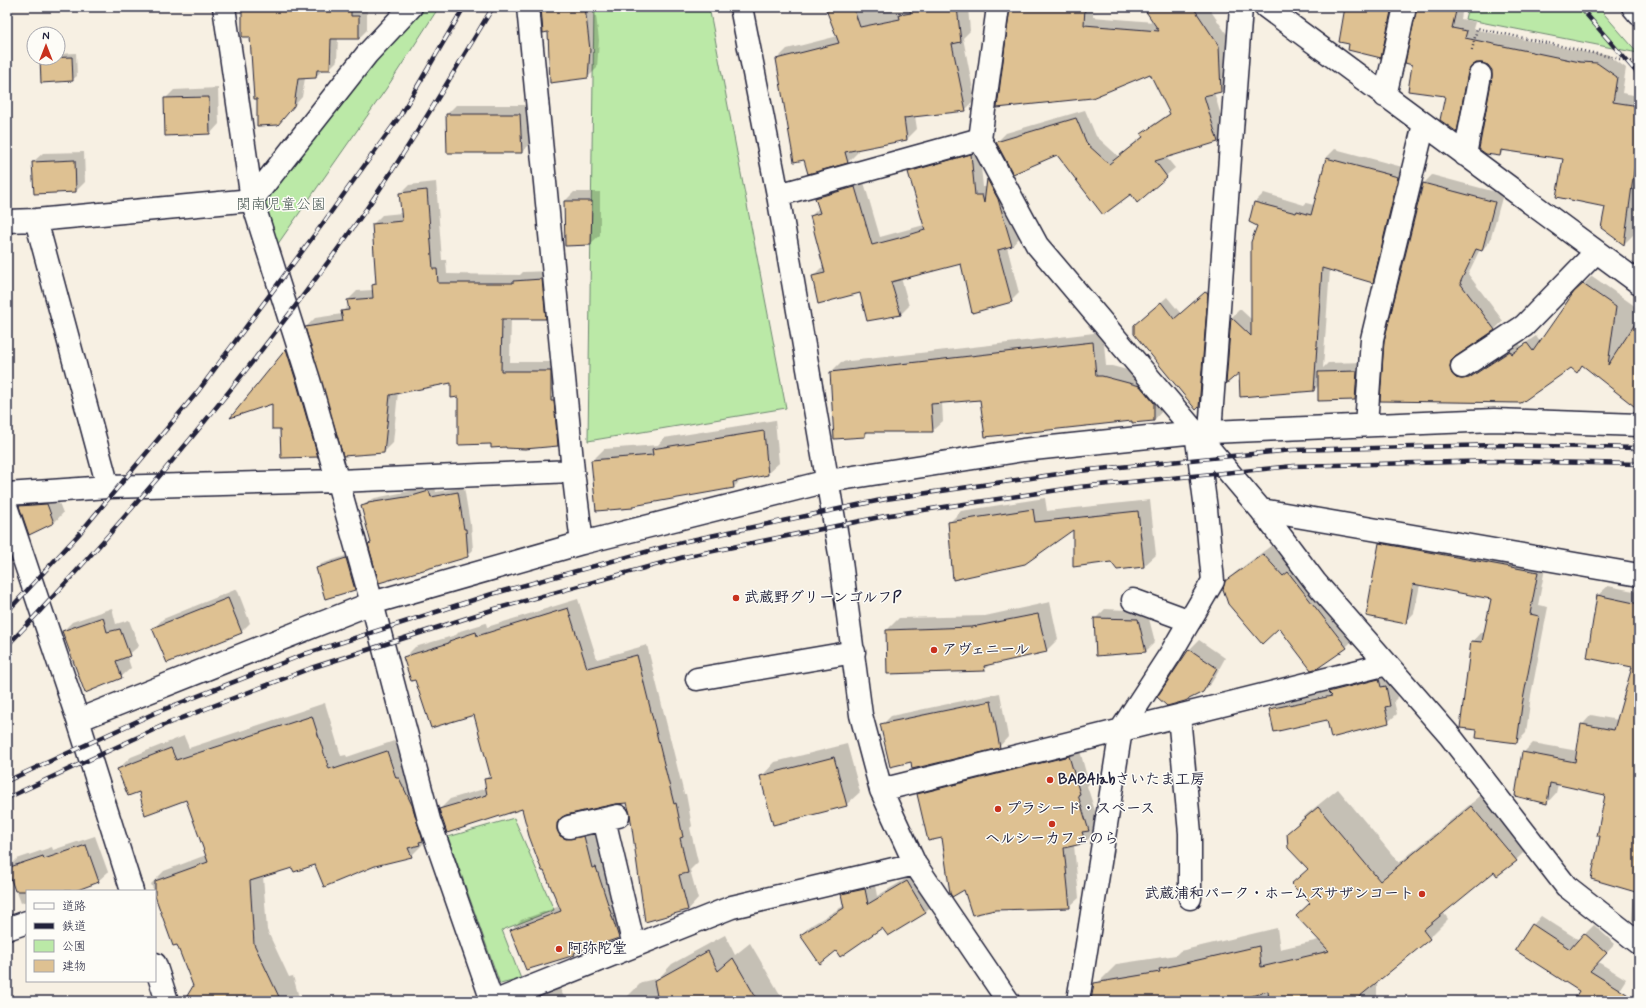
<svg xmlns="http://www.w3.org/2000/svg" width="1646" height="1008" viewBox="0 0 1646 1008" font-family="Mynerve,'Klee One',sans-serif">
<rect width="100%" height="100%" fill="#f7f0e3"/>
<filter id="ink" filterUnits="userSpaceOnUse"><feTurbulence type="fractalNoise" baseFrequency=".025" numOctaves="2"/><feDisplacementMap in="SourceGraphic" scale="8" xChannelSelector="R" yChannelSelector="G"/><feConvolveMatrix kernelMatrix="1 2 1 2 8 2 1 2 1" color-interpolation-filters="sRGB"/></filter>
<g filter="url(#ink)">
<path fill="#bbe9a7" stroke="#6e8671" d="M420 7H439L386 89 275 248 258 202Z
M594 7H709L786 408 588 441Z
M1468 7H1598L1638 53 1465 19Z
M514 818 554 910 502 930 521 979 500 984 448 837Z"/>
<path fill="#0003" d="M243 7H358V9H367V30L359 38H338L337 61 329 69H324L315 77 305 78 302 97 286 115 258 98 251 36Z
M542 7H595L599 40 597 68 588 77 549 31Z
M826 7H968L970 31 963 38 975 100 965 110 915 116 917 129 907 139 857 149 858 152 848 162 809 172 777 59 787 49 838 36Z
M1010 7H1093V17L1154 22 1144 7H1208L1228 36 1229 82 1220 91 1214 92 1226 133 1218 141 1166 157 1175 168 1137 201 1131 192 1058 154 997 142 1006 133 1085 110 1096 136 1118 156 1143 136 1142 135 1151 126 1170 113 1151 72Z
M1346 7H1399L1389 48 1380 57 1350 43Z
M1418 7H1463L1461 19 1475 22 1473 29 1589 53 1607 54 1626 68 1622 93 1639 96V215L1635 214 1633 235 1624 244 1606 206 1564 158 1505 150 1500 155 1493 70 1488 64 1482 62H1476L1465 122 1456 131 1446 95 1413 64Z
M76 53 77 76 72 80 58 58V54Z
M218 88 219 124 210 134 165 99 174 90Z
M456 105H529L531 143 522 152 447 114Z
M979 147 983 187H987L988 179 996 171 1006 190 1020 237 1012 246 1007 247 1019 293 1011 301 962 263 901 278 909 306 901 314 860 291 813 276 821 268 825 267 811 216 819 208 816 198 825 190 863 179 880 237 924 225 909 172 917 164Z
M1335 149 1406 168 1381 273 1372 282 1330 269 1323 368 1328 363 1366 362 1364 390 1355 399 1319 385 1314 390 1239 371 1227 381 1232 317 1240 309 1252 320 1259 226 1250 222 1255 202 1264 193 1304 205 1306 203 1314 205 1326 158Z
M84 152 85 182 76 191 33 162 43 153Z
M1432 175 1503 194 1490 241 1482 250 1480 249 1468 274 1503 321 1494 330 1459 354 1458 359 1519 343 1521 346 1536 336 1540 342 1575 293 1592 276 1639 309V399L1583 365 1577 371 1571 367 1381 400 1423 184Z
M436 182 442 260H446L447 274 520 275 523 272 551 271 554 309 545 318H511L510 362H559L567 436 557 445 507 446 492 443 452 382 398 392 393 443 384 452 306 327 315 318 342 314V312L349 305 348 300 357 291 373 290V285L376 282 373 224 382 215 402 213 400 194 409 185Z
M574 192H600V235L590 244 565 201Z
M1212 287 1205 400 1196 408 1135 325 1167 297 1181 314Z
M1103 332 1106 366H1112L1150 376 1164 409 1154 420H1133L981 399 942 402 943 421 932 431H869L865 436 831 372 841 362Z
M293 343 324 449 317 456 281 428 273 403 233 416Z
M775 420 779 463 767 474 742 479 734 487 635 504 632 507 592 461 604 449 658 445 664 438Z
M435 486 436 492 464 487 470 524H471L473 550 467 556 369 544 371 542 362 507 368 501 375 498Z
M56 495 63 513 54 523 20 506 29 497Z
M1045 498 1047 511 1150 500 1156 555 1144 566 1117 569 1112 561 1074 528 949 523 961 511Z
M1390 534 1546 563 1538 605 1548 607 1531 695 1526 733 1517 742 1478 729 1472 642 1481 632 1485 633 1492 598 1420 585 1414 613 1405 623 1380 544Z
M1272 545 1355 638 1346 647 1279 627 1226 581 1236 572Z
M351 554 359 585 355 589 326 598 317 568 321 564Z
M7 562 11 575 7 578Z
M1608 586 1639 592V926L1632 920 1634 890 1601 836 1606 794 1558 784 1556 793 1547 803 1523 753 1533 743 1578 751 1582 725 1591 715 1618 720 1633 666 1598 595Z
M237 589 250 623 241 632 154 628 163 619Z
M578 599 597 659 647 645 684 794H686L692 826 690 828 698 862 690 870 698 899 688 910 631 813 628 802 615 803 567 814V820L594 827 602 858 606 857 629 927 619 937 579 950 574 954 511 930 521 920 560 906 523 807 440 809 450 799 487 788 485 779 491 774 474 714 416 679 404 658 415 647 456 635 460 631 486 623 487 627Z
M1050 602 1058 639 1046 651 991 663 984 670 887 630 899 618 985 616Z
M112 608 116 624 129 620 139 646 127 656 131 668 121 677 63 631 72 622Z
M1105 609 1147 611 1155 642 1146 651 1096 618Z
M1199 640 1225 658 1212 682 1203 692 1159 697 1190 649Z
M1388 671 1394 678 1398 697 1394 701 1397 714 1388 722 1328 719 1270 709 1278 701 1331 690 1338 683Z
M1000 693 1008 737 999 747 911 761 882 725 891 716Z
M325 703 341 756 346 755 347 757 400 739 432 831 423 840 424 843 411 856 292 866 263 876 267 930 289 977 293 976 300 1001H186L194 986 151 884 164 871 206 855 187 798 139 791 118 769 131 757 184 736 189 748Z
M847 744 860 792 846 805 762 776 775 762Z
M1079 747 1089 784 1087 786 1098 820 1093 826 1095 833 1085 842 1074 845 1079 898 1069 907 964 889 943 836 918 794 928 785Z
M1490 788 1535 841 1516 860 1494 871 1443 912 1448 919 1429 938 1377 981V996L1372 1001H1103L1098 983 1117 964 1176 955 1180 951 1277 928 1280 949 1319 940 1311 903 1293 884 1309 868 1288 833 1307 814 1338 789 1399 863Z
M95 836 108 872 98 881 55 891H27V901L21 903 8 868 17 859 52 847 53 850Z
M7 852 10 860 7 862Z
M916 873 934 903 925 912 888 935 883 926 801 935 810 926 845 905 842 894 851 886 874 880 877 896Z
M1541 916 1579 940 1594 925 1615 944 1598 962 1626 979 1612 1001H1574L1580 991 1533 925Z
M725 935 735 955 750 943 784 1001H627L626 998 642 982 659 978 672 964Z
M558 985 566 1001H524Z"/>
<path fill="#dec192" stroke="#22223b" d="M242 7H351V16H359V39H331L330 70H317L316 78 298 79 294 106 278 125 257 126V99H254L250 37H242Z
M541 7H585L590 50 588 78 550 83 548 32 543 33Z
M825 7H853L860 27 900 19 899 15 911 13 908 7H957L961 42 952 44 966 111 904 118 907 140 845 152 848 163 808 174 804 160 794 162 776 59 839 43Z
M1010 7H1085L1084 25 1159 31 1143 7H1193L1219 46 1221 92 1204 96 1218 142 1155 161 1167 177 1137 203 1131 194 1103 215 1057 155 1013 174 996 142 1076 118 1087 144 1109 164 1143 137 1141 134 1170 114 1150 74 1092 98 997 108Z
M1345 7H1392L1381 58 1348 50 1349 44 1339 42Z
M1417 7H1457L1452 28 1467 31 1465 38 1580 62 1597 63 1617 77 1613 102 1639 106V149H1637L1624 245 1601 228 1605 207 1556 197 1563 159 1501 150 1500 156 1486 154 1479 149 1492 77V70L1488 65 1482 63H1476L1471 67 1468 72 1457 132 1440 120 1445 96 1408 91 1412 65 1405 63Z
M72 57 73 81 41 83 40 58Z
M209 97 210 134 165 136 164 98Z
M446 114H520L522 153H447Z
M971 154 975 195H982L984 203 987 179 998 199 1012 246 998 250 1012 302 972 313 961 264 891 282 901 315 867 321 860 293 818 304 812 276 825 273 810 216 820 213 815 198 855 187 872 245 899 238 925 230 908 172Z
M1326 158 1398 177 1373 283 1322 268 1314 391 1240 397 1239 373 1226 384 1231 317 1251 336V242L1257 226 1249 222 1254 202 1296 213 1297 211 1311 215Z
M75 160 76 192 34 194 32 162Z
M1423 183 1495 202 1482 251 1476 249 1460 283 1495 330 1455 357 1451 361 1450 367 1452 374 1456 378 1462 379 1469 378 1510 351 1512 354 1527 343 1533 351 1574 292 1583 284 1616 307 1608 365 1639 318V410L1582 365 1577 373 1571 368 1521 403 1380 401 1384 341Z
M427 190 433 269H437L438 283H513V281L542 279 546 319H502L501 371H551V401H554L558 446 525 449 506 448V447L491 448V444L458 445V397L451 398V383L390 395 384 453 343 456 305 327 343 321 341 311 349 310 347 300 373 298 372 285 376 284 372 224 402 221 399 193Z
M564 201H592L591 245 565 246Z
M1205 292 1208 294 1199 407 1196 410 1134 334V325L1161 302 1174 319Z
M1093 342 1096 376H1102L1140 386 1154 403V421L1132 423V421L985 437 980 400 931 404 933 432H865V437L834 439 830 372Z
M286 349 297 384 318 457 281 458 280 429H272V404L230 418Z
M1357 371 1355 400 1318 401V372Z
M764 431 768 475 733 482 734 488 633 506V508L596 511 591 460 653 455 652 449Z
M429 491 431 497 458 492 464 529H466L468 557 379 583 368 544 371 543 361 506 368 504V503L412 496Z
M47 504 54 523 29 535 19 506Z
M1033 509 1035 522 1138 511 1144 567 1117 570 1111 562 1073 567V530L1025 564 953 580 948 522Z
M1379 543 1538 572 1530 614 1539 616 1522 705 1517 743 1476 738 1477 730 1460 728 1471 641 1482 642 1491 599 1413 584 1406 624 1366 616Z
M1263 554 1283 576 1288 572 1347 648 1318 668 1311 670 1279 628 1262 644 1228 604 1223 589 1225 581Z
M346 558 355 590 325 599 316 568Z
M1597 595 1639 604V893L1591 879 1600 836H1597L1605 795 1550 783 1547 804 1515 796 1522 752 1575 762 1581 724 1614 730 1632 667 1587 658Z
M228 598 242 633 167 663 152 628Z
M568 608 587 668 637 655 674 804 676 803 683 837 680 838 688 873 679 875 688 910 645 922 630 814 627 803 615 804 566 815 561 818 557 823V830L560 836 566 839 584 836 592 868 596 867 619 938 574 953 575 955 526 970 510 930 561 911 544 871H542L529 836 522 809 447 833 439 809 487 795 484 779 491 778 474 715 431 728 415 680 411 681 403 657 449 643V641L476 632 477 636Z
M1038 614 1047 652 984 666 985 671 887 674 886 630 972 627Z
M103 617 107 632 120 629 130 656 116 661 122 678 85 693 62 631Z
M1094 618 1138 619 1146 652 1096 656Z
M1189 649 1217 668 1203 692 1185 701 1167 706 1157 697Z
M1379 679 1381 687 1386 686 1390 706 1385 707 1389 723 1331 738 1327 720 1274 732 1269 709 1332 696 1328 692Z
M991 701 1000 748 912 769 911 762 890 767 880 724Z
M312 716 329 769 334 767V769L387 751 396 778H399L412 805 423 841 419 842 420 845 408 848 412 857 375 866 324 887 315 865 294 872 292 868 250 881 254 944 281 1001H184L193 986 177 945 173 946 155 896V881L208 862 186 800 145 815 139 792 128 796 117 769 171 748 176 760Z
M1069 756 1080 794 1078 795 1089 831 1082 832 1086 843 1064 848 1070 908 995 910 972 915 964 890 952 897 950 893 942 838 928 841 917 794Z
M834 757 847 806 773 825 760 776Z
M1471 806 1517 861 1497 876 1494 872 1423 930 1430 939 1354 1001H1269L1268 991 1235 1001H1091L1094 983 1160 972 1159 969 1259 946 1261 967 1329 951 1296 916 1310 903 1291 884 1308 869 1288 848 1287 833 1318 807 1380 881Z
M86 845 99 882 75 891H15L7 868 43 856 44 859Z
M907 881 926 913 888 936 882 928 840 957 836 951 820 964 800 935 844 908 841 894 865 889 868 904Z
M1532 924 1570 949 1584 933 1607 953 1590 971 1638 1001H1573L1579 991 1515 950Z
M708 951 718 971 733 958 758 1001H658L654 981Z"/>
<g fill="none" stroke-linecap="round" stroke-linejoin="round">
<defs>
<path id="minor" d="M224 7 252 200 309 380 372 603 429 820 492 1001
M528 7 573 471 582 543
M741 7 778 195 840 554 861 715 881 790 915 864 1008 1001
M998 7 980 139 1037 245 1261 510 1316 583 1450 736 1566 886 1639 943
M1266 7 1639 283
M1633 7 1639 14
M1385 96 1405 7
M1465 155 1480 75
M778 195 980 139
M36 220 108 487
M7 221 36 220 252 200 367 54 411 7
M1462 367 1524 326 1596 252
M1366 425 1372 339 1424 124
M1210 432 1494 420 1639 425
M7 494 108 487 338 481 573 471
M7 509 78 720 132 891
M1261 510 1639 575
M1133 600 1190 621
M697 679 854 652
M1179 716 1190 833V898
M78 720 372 603 582 543 828 481 1023 450 1196 432
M881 790 1387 664
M604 819 634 946
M569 827 618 816
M7 929 27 922
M155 964 167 1001
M496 1001 732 907 915 864
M1078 1001 1121 730 1171 653 1213 581 1206 509 1196 432H1210L1241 7"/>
</defs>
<use href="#minor" stroke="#22223b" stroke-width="25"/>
<path stroke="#22223b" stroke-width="2.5" stroke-dasharray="1 3" stroke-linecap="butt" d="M1472 50 1477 28 1639 63"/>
<use href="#minor" stroke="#fdfcf7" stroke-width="22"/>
<defs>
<path id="rail" d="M1580 7 1639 75
M7 612 79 534 199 390 321 226 400 116 464 7
M7 646C128 519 242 381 345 239 399 165 446 85 493 7
M7 781 157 712 305 654 492 594 682 542 886 499 1079 471 1292 450 1495 445 1639 448
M7 798 164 725 311 668 495 609 684 557 890 515 1079 487 1294 466 1496 461 1639 464"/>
</defs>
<use href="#rail" stroke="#22223b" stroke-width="4.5"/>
<use href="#rail" stroke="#fdfcf7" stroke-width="3" stroke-dasharray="9" stroke-linecap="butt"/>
</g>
</g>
<g fill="#c8321e" stroke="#fdfcf7" stroke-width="1.5">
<circle cx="736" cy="598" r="4"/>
<circle cx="934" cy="650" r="4"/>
<circle cx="1050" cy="780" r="4"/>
<circle cx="998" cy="809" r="4"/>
<circle cx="1052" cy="824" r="4"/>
<circle cx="1422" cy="894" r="4"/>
<circle cx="559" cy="949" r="4"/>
</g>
<g text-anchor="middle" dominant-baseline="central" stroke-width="3" stroke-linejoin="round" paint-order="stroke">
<g font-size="15" fill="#505e5b" stroke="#fdfcf7">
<text x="281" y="205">関南児童公園</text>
</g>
<g font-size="15" font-weight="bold" fill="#22223b" stroke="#fdfcf7" text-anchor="start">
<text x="744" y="598">武蔵野グリーンゴルフP</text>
<text x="942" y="650">アヴェニール</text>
<text x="1058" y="780">BABAlabさいたま工房</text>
<text x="1006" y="809">プラシード・スペース</text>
<text x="1052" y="839" text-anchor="middle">ヘルシーカフェのら</text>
<text x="1414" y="894" text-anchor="end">武蔵浦和パーク・ホームズサザンコート</text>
<text x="567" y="949">阿弥陀堂</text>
</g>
</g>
<rect width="1646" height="1008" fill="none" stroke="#fdfcf7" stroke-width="24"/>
<rect x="12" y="12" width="1622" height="984" fill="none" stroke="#22223b" stroke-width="1.5" filter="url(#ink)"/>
<rect x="26" y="890" width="130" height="92" fill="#fdfcf7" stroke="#a5a5ac"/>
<rect x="34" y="903" width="20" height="6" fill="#fdfcf7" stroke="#a5a5ac"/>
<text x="62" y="910" font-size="12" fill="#22223b">道路</text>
<rect x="34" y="923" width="20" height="6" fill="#22223b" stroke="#a5a5ac"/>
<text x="62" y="930" font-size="12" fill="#22223b">鉄道</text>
<rect x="34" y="940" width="20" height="12" fill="#bbe9a7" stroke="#a5a5ac"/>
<text x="62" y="950" font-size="12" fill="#22223b">公園</text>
<rect x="34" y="960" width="20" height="12" fill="#dec192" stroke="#a5a5ac"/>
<text x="62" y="970" font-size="12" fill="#22223b">建物</text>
<g transform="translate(46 46)"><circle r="19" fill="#fdfcf7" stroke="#a5a5ac"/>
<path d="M0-3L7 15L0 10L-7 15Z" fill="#c8321e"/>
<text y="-6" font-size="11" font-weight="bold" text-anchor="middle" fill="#22223b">N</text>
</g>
</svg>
